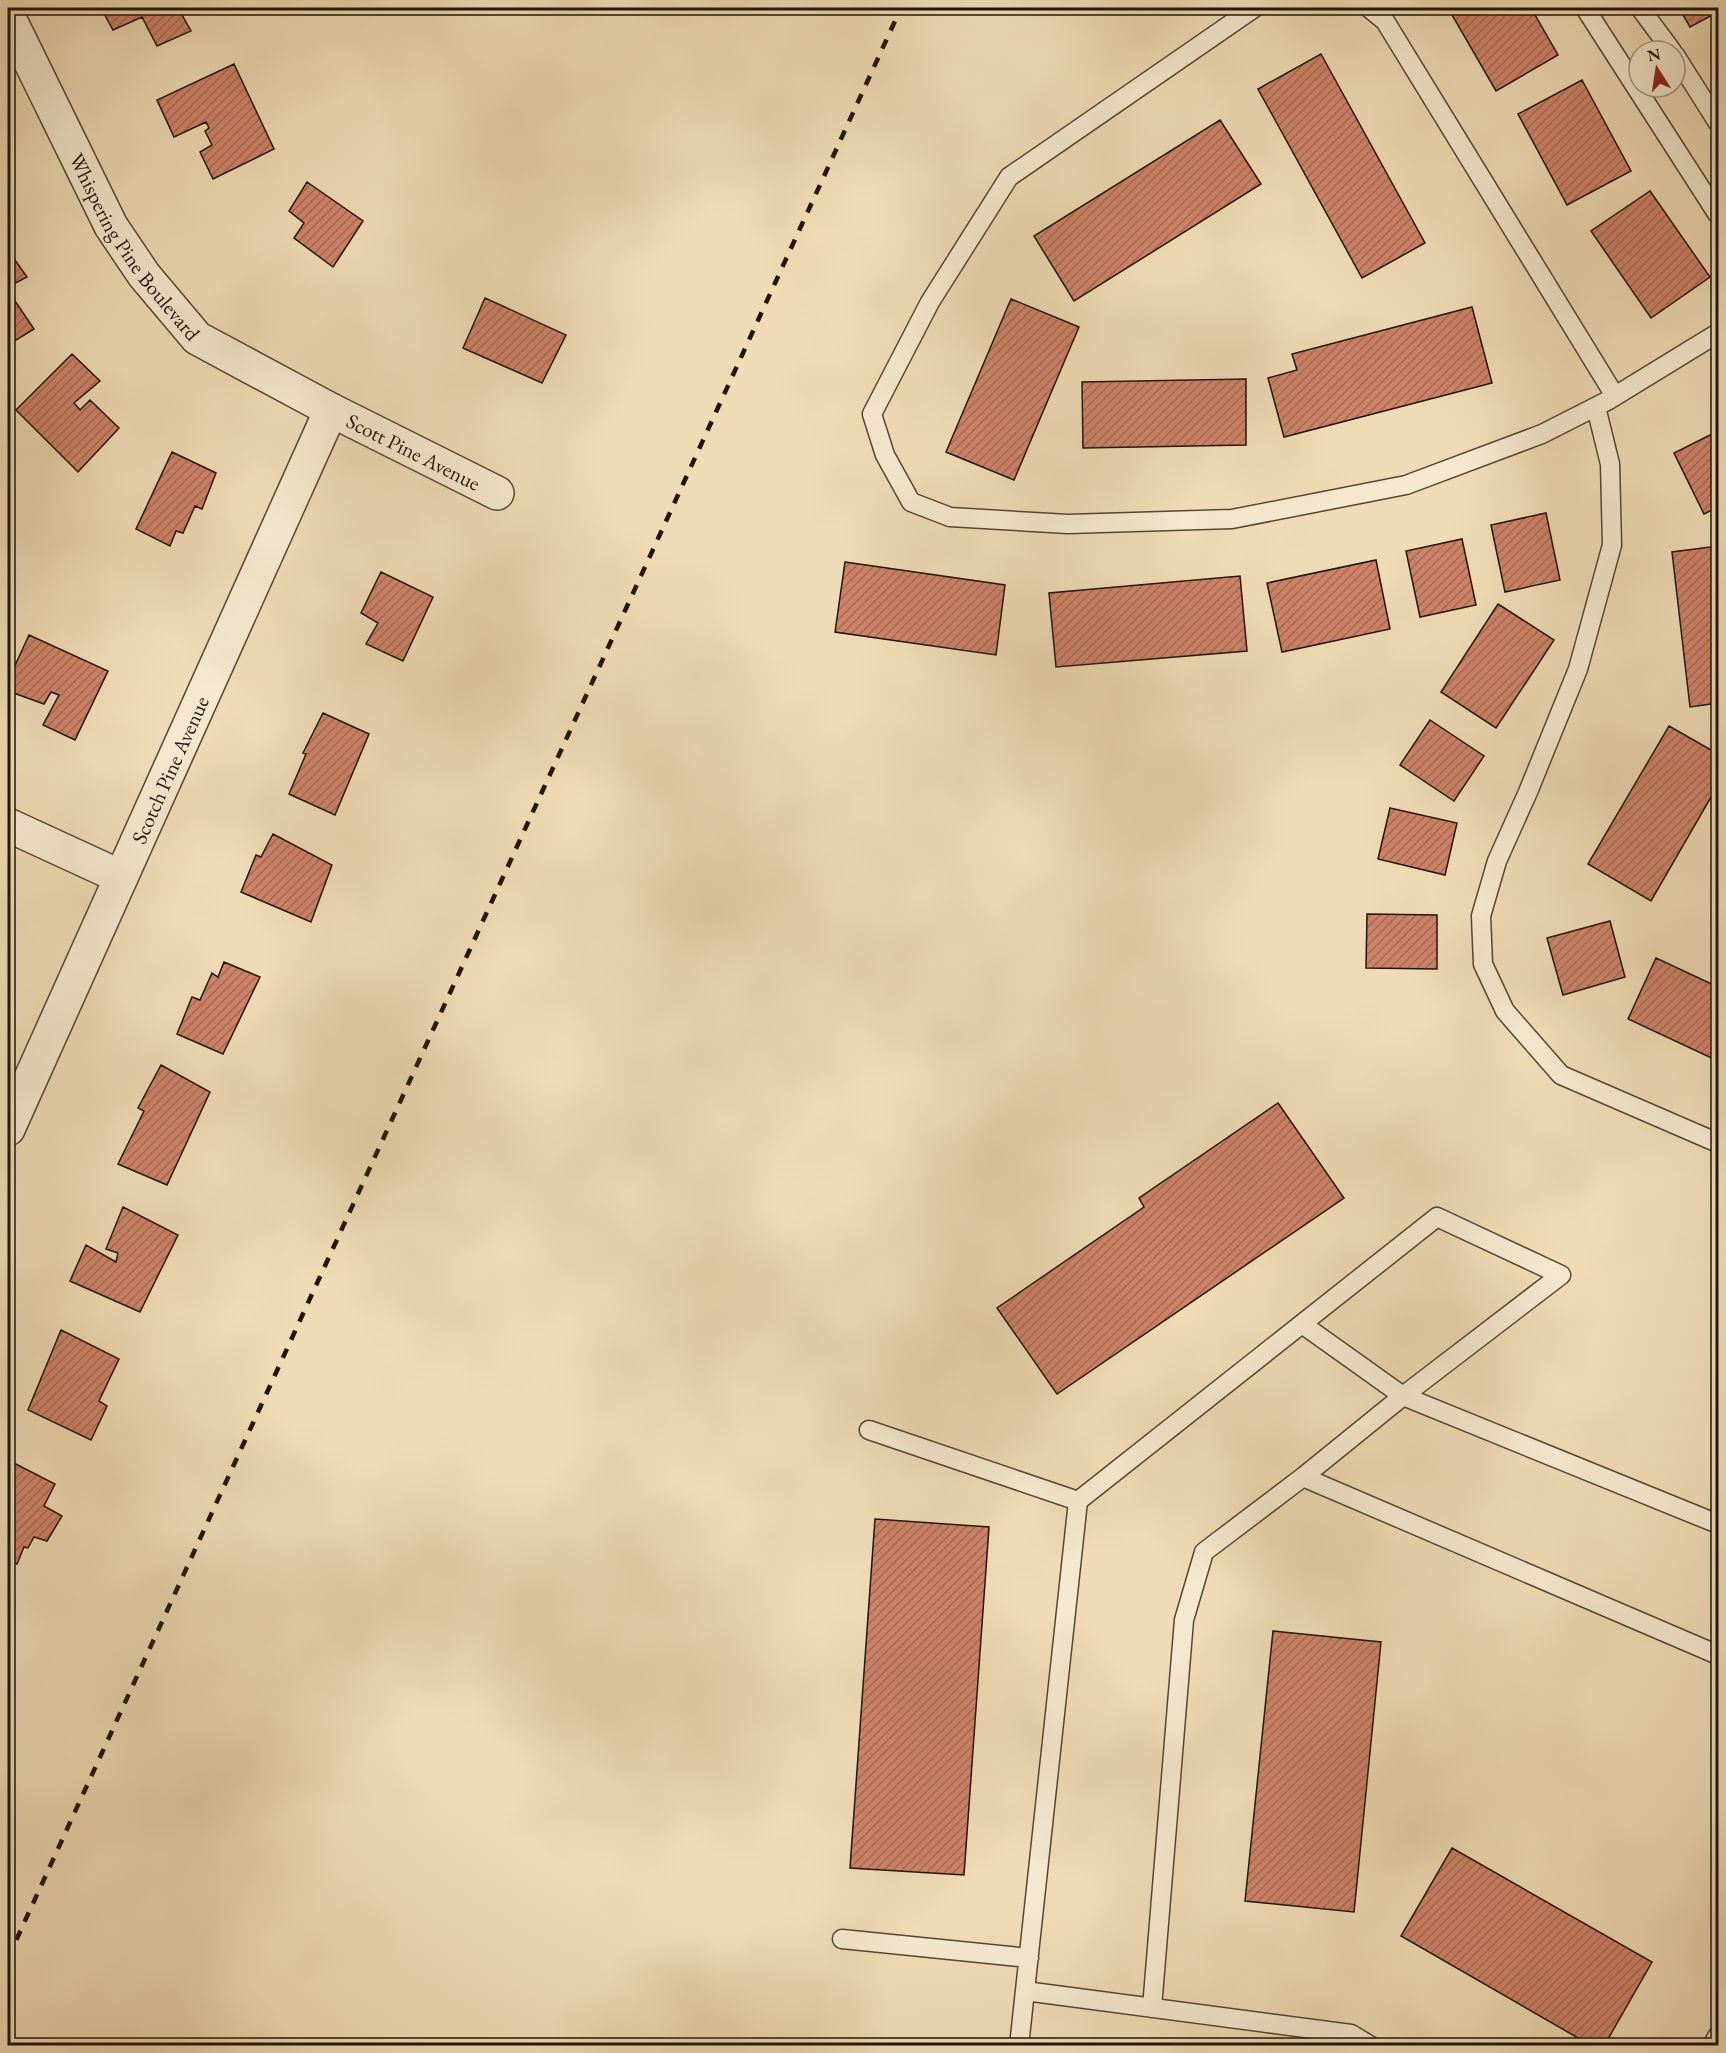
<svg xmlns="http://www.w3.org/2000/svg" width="1726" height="2053" viewBox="0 0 1726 2053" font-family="'EB Garamond',serif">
<defs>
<pattern id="building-hatch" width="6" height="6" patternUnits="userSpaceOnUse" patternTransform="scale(1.5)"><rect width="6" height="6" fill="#ce8369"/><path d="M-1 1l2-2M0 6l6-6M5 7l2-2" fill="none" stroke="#a76a55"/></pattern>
</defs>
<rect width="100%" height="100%" fill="#efdbb5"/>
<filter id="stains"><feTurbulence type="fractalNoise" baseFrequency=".00333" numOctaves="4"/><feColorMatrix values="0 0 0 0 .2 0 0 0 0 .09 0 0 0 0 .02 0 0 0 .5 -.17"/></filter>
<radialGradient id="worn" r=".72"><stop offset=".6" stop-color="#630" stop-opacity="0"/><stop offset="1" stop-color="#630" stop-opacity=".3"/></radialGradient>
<path fill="url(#building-hatch)" stroke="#20130a" stroke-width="1.5" d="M101 8H178L191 31 157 46 142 17 113 30Z
M1448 8H1531L1558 55 1496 91Z
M1679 8H1718V12L1690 27Z
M1321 54 1425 243 1362 278 1258 89Z
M234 64 274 149 213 179 200 152 212 145 205 131 209 128 206 122 174 137 157 100Z
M1582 80 1631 171 1567 205 1518 114Z
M1220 120 1261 184 1074 301 1034 236Z
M307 182 363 221 333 267 294 238 304 223 289 211Z
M1650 191 1710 277 1651 318 1591 231Z
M8 250 27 277 8 287Z
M11 295 34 329 8 345V298Z
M485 298 566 335 542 383 463 348Z
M1011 299 1079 327 1014 480 946 452Z
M1472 307 1492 383 1284 437 1268 378 1297 370 1292 354Z
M72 354 100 381 74 403 80 410 90 400 119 428 78 472 16 410Z
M1246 379V445L1083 448 1082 382Z
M1718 431V507L1704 514 1674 453Z
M172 452 216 473 202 509 195 506 183 533 176 531 170 546 136 529Z
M1546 513 1560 580 1505 592 1491 525Z
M1462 539 1476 605 1420 617 1406 551Z
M1718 546V703L1690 707 1672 552Z
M1376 560 1390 629 1282 652 1267 583Z
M845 562 1005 585 996 655 835 632Z
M381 572 433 597 403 661 366 644 378 623 361 613Z
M1240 576 1247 651 1056 667 1049 593Z
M1498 604 1554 640 1496 728 1441 692Z
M29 635 108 671 75 740 43 725 59 695 51 692 44 704 8 691V681Z
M323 713 369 734 335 815 289 794 306 754 303 753Z
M1430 720 1484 756 1454 801 1400 765Z
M1669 726 1718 754V785L1651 901 1588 864Z
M1390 808 1457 823 1445 875 1378 859Z
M273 834 332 865 311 922 241 892 256 855 261 857Z
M1367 914 1437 915V969L1366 968Z
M1610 921 1625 977 1563 995 1547 938Z
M1656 958 1718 987V1061L1628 1019Z
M224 962 260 977 223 1054 177 1034 192 997 200 1000 212 973 218 977Z
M161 1065 210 1092 167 1185 118 1164 144 1111 138 1108Z
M1278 1103 1344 1198 1057 1394 997 1308 1144 1207 1139 1198Z
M123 1207 178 1235 140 1312 70 1281 86 1245 116 1262 118 1253 106 1249Z
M61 1330 119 1359 99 1401 107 1406 91 1440 28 1410Z
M8 1460 55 1484 44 1506 62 1516 47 1541 34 1537 28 1548 24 1547 17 1564 8 1559Z
M875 1519 989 1527 964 1875 850 1868Z
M1273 1631 1381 1642 1354 1912 1245 1901Z
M1452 1848 1652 1962 1604 2046H1592L1401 1936Z"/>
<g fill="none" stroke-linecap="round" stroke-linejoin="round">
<defs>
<path id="lane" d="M1254 8 1009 177 930 302 872 414 885 455 911 502 950 517 1068 524 1232 519 1406 485 1542 434 1607 401 1718 333
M1369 8 1385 21 1615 396
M1585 8 1718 215
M1640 8 1672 51
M1675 55 1718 123
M1596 407 1610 464 1612 545 1578 669 1528 792 1497 861 1481 916 1483 964 1505 1011 1561 1075 1718 1143
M1302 1324 1403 1396 1303 1477 1718 1655
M869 1430 1078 1501 1437 1217 1561 1275 1403 1396 1718 1524
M842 1939 1029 1958
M1025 1991 1351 2034 1371 2046
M1152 2008 1184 1620 1204 1552 1303 1477
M1019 2046 1078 1501
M1712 2046 1718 2035"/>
<g id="street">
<path id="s1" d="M8 16 111 226 144 275 197 338 331 410 497 493"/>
<path d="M8 825 121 877"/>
<path id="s2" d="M8 1129 331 410"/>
</g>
</defs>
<use href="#lane" stroke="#544535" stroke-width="21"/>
<use href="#street" stroke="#544535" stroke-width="36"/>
<use href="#lane" stroke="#f5e8cf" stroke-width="18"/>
<use href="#street" stroke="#f5e8cf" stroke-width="33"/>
<path stroke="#20130a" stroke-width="4.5" stroke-dasharray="10 10" stroke-linecap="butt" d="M8 1958 901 8"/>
</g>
<g text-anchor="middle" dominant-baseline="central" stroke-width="4.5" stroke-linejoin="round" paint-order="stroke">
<g font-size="21" fill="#20130a" stroke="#f5e8cf">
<text stroke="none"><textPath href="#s1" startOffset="264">Whispering Pine Boulevard</textPath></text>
<text stroke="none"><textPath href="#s1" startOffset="620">Scott Pine Avenue</textPath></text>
<text stroke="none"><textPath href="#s2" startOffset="394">Scotch Pine Avenue</textPath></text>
</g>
</g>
<rect width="1726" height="2053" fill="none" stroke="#efdbb5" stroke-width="30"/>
<rect x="9" y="9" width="1708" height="2035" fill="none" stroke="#20130a" stroke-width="3"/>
<rect x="15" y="15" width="1696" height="2023" fill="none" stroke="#20130a" stroke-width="1.5"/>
<g transform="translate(1657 69) rotate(348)"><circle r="28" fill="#f5e8cf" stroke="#a09380" stroke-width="1.5"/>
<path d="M0-4.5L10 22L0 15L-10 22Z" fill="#8f2418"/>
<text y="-9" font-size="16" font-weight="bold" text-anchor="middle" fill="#20130a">N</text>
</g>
<rect width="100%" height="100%" filter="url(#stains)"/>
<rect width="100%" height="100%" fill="url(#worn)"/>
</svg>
